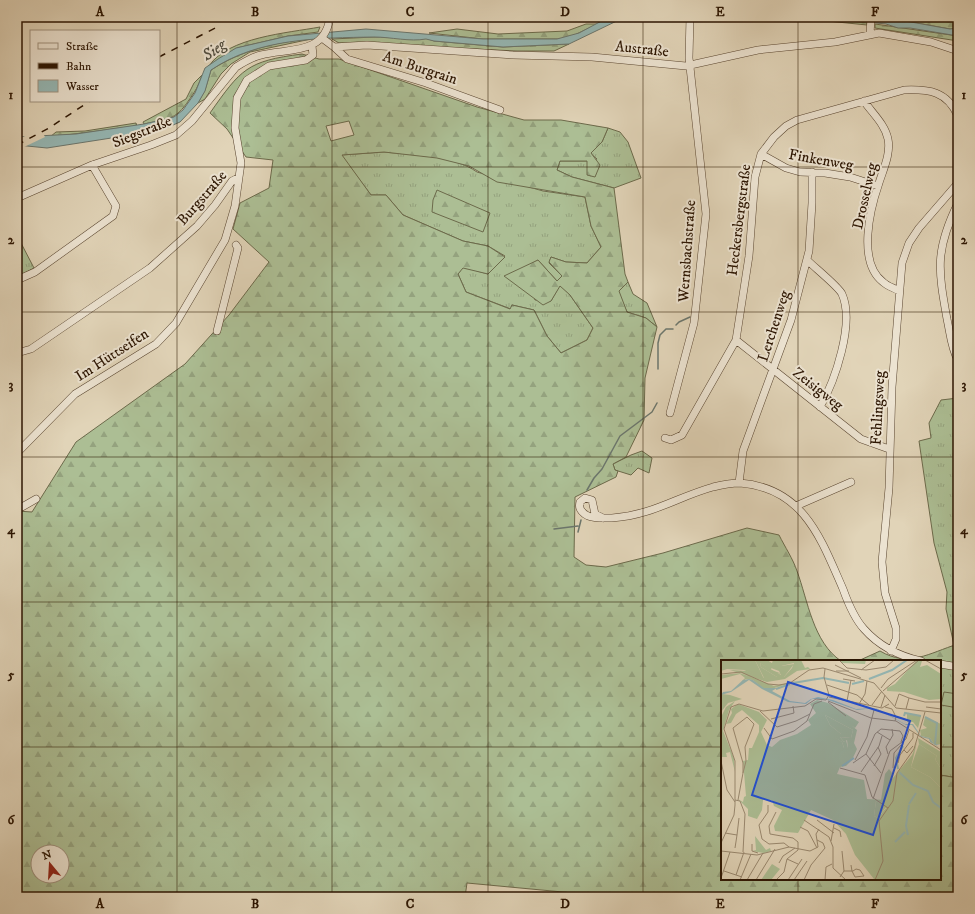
<svg xmlns="http://www.w3.org/2000/svg" width="975" height="914" viewBox="0 0 975 914" font-family="'IM FELL DW Pica',serif">
<defs>
<pattern id="grass-tufts" width="24" height="20" patternUnits="userSpaceOnUse"><rect width="24" height="20" fill="#acbe94"/><path d="M3 7l-1-3M5 7V3M7 7l1-3M15 17l-1-3M17 17v-4M19 17l1-3" fill="none" stroke="#94a27e"/></pattern>
<pattern id="forest-firs" width="22" height="20" patternUnits="userSpaceOnUse"><rect width="22" height="20" fill="#acbe94"/><path d="M5 1l3.5 6h-7zM16 11l3.5 6h-7z" fill="#94a27e"/></pattern>
</defs>
<rect width="100%" height="100%" fill="#e1d4b8"/>
<filter id="stains"><feTurbulence type="fractalNoise" baseFrequency=".005" numOctaves="4"/><feColorMatrix values="0 0 0 0 .2 0 0 0 0 .09 0 0 0 0 .02 0 0 0 .5 -.17"/></filter>
<radialGradient id="worn" r=".72"><stop offset=".6" stop-color="#630" stop-opacity="0"/><stop offset="1" stop-color="#630" stop-opacity=".3"/></radialGradient>
<path fill="url(#grass-tufts)" stroke="#6c6a4b" d="M608 128 620 132 628 142 641 178 614 188 572 177 557 170 560 161H587L597 159 590 153 602 142Z
M384 152C412 155 453 155 477 172L543 191 585 197 591 226 601 247 587 263 566 262 551 257 549 263 562 276 557 281 538 260 524 268 535 300 551 301 560 285 570 295 593 328 587 340 561 353 547 336 534 310 512 305 511 309 466 292 458 274 463 267 488 274 505 256 488 246 463 241 403 215 386 195H371L341 155Z
M21 243 34 268 17 277V245Z
M628 282 633 294 647 303 657 327 646 318 627 312 618 291Z
M958 398V644L954 645 946 609 947 592 934 543 919 441 931 438 929 423 941 400Z
M642 451 652 458 649 473 638 468 631 475 615 470 613 464 631 455Z
M940 664 958 667V778L940 775Z"/>
<path fill="url(#forest-firs)" stroke="#6c6a4b" fill-rule="evenodd" d="M788 17H819L867 23V25Z
M883 17H913L949 22 958 20V28L950 29Z
M586 24H598L568 38 558 39H483L429 33 457 29 498 34 567 31Z
M875 24 958 36V41L875 28Z
M320 27 318 32 288 36 237 48 209 66C228 37 288 33 320 27Z
M374 37 426 38 434 41 503 47 569 44 554 51H517L339 43 332 39Z
M311 39 250 52 231 64 221 74 205 99 198 103 205 90 211 70C240 51 277 41 311 39Z
M302 54 319 59H339L477 107 524 120H561L608 128 602 142 591 153 600 165 595 177 587 175V161H560L557 170 572 177 614 188 625 274 628 282 619 291 627 312 646 318 657 327 645 378 644 420 626 457 613 464 615 470 618 471 616 477 575 497 574 557 586 565 606 567 663 553 747 528 779 535C785 547 793 559 797 571 808 601 813 642 841 661H722V879H940V775L958 778V897H616L467 883 465 897H17V511L32 512 76 442 185 364 229 315 269 262 233 229 240 203 269 188 273 160 246 157 227 129 210 113C241 69 247 61 302 54ZM349 121 354 135 331 141 326 126ZM384 152 437 158 469 166 497 182 585 197 591 226 601 247 587 263 566 262 551 257 549 262 562 276 557 281 538 260 504 276 543 305 551 301 560 286 570 295 593 328 587 340 561 353 547 336 534 310 512 305 510 309 466 292 458 274 463 268 488 274 505 257 488 246 463 241 403 215 386 195H371L342 155ZM38 852H62V876H38Z
M202 75C199 85 195 92 189 100 175 121 167 119 144 124L143 122 186 99 194 83Z
M136 123 137 126 50 137 56 132 85 131Z
M437 190 490 213 483 232 432 212 433 200Z
M958 644V667L940 661H858L880 651C909 668 929 653 958 644Z"/>
<path fill="#acbe94" stroke="#6c6a4b" d="M944 692 958 694V708L941 705Z"/>
<path fill="#95b7b4" stroke="#6b766d" d="M609 17H625L569 44 503 47 434 41 426 39C410 42 391 37 374 37 319 38 258 38 211 70L205 91 198 103 180 122 166 128 150 132 47 148 17 145V137L76 134 144 124 174 117 183 110 195 93 205 68 218 59 236 48 288 36 366 29 483 39H557L579 33Z
M819 17H883L950 29 958 28V36L910 28H898L886 24Z"/>
<path fill="#e1d4b8" d="M27 135H44L45 137 24 147H17V140Z"/>
<g fill="none" stroke-linecap="round" stroke-linejoin="round">
<path stroke="#6b766d" stroke-width="1.5" d="M17 18 18 17
M676 325 679 322 690 317
M658 369V343L660 335 666 329H673
M587 490 594 478 602 469 620 436 652 412 657 403
M554 529 578 526
M578 532 581 520"/>
<defs>
<path id="minor" d="M870 35 871 17
M322 38 334 47 367 45 513 55 592 57 686 66 758 50 835 42 879 33 931 42 958 51
M334 47 347 59 426 83 500 110
M864 101C872 113 885 124 888 139 891 154 883 170 879 183 870 209 857 262 883 282 887 286 894 288 899 291
M761 154 786 168 800 172 825 173 850 177 878 186
M17 198 92 165 151 145 176 135 192 121 236 67C244 62 252 57 261 55 290 48 325 55 330 17
M958 203C935 250 938 269 947 319 950 332 951 348 958 360
M807 260C814 267 839 287 842 294 855 323 835 381 820 407
M17 280 35 272 113 216 116 206 92 165
M217 331 238 248 236 245
M736 340 861 439 889 449
M17 353 31 349 150 268 197 226 215 205 232 181 238 178
M670 413 694 323 706 214 689 58 690 17
M665 438 671 440 682 435 736 340 749 256 755 177 761 154 774 137 786 126 797 120 904 90C929 89 947 91 958 116
M17 453 75 394 156 344 176 323 225 240 235 206 241 163 235 128 237 98 247 80 269 66 306 60 313 55 312 46
M739 483 743 451 791 320 809 251 812 203V172
M796 506 851 482
M17 507H22L36 499
M603 518 595 514 592 500 585 498 580 502C578 509 582 513 588 516 596 519 604 518 612 518 653 515 677 497 713 487 721 485 732 483 740 483 804 488 821 539 843 589 848 603 854 618 864 629 879 646 899 656 921 661
M891 651 896 639V628L885 593 882 562 889 488 892 387 902 263 909 243 919 228 958 183
M940 664 958 667"/>
</defs>
<use href="#minor" stroke="#594530" stroke-width="8"/>
<use href="#minor" stroke="#ece3d1" stroke-width="7"/>
<path stroke="#2c1502" stroke-width="1.5" stroke-dasharray="7 7" stroke-linecap="butt" d="M159 57 219 26
M17 145 49 128 90 101"/>
</g>
<path fill="none" stroke="#2c1502" stroke-width="1" stroke-opacity="0.55" d="M177 17V897M332 17V897M488 17V897M643 17V897M798 17V661M17 167H958M17 312H958M17 457H958M17 602H958M17 747H722M940 747H958M798 879V897"/>
<g text-anchor="middle" dominant-baseline="central" stroke-width="4" stroke-linejoin="round" paint-order="stroke">
<g font-size="15" fill="#2c1502" stroke="#ece3d1">
<text transform="translate(642 49) rotate(6)">Austraße</text>
<text transform="translate(420 68) rotate(18)">Am Burgrain</text>
<text transform="translate(142 132) rotate(-22)">Siegstraße</text>
<text transform="translate(821 160) rotate(10)">Finkenweg</text>
<text transform="translate(865 196) rotate(-77)">Drosselweg</text>
<text transform="translate(202 198) rotate(-49)">Burgstraße</text>
<text transform="translate(739 220) rotate(-83)">Heckersbergstraße</text>
<text transform="translate(687 251) rotate(-86)">Wernsbachstraße</text>
<text transform="translate(774 326) rotate(-72)">Lerchenweg</text>
<text transform="translate(112 355) rotate(-33)">Im Hüttseifen</text>
<text transform="translate(818 389) rotate(38)">Zeisigweg</text>
<text transform="translate(878 408) rotate(-87)">Fehlingsweg</text>
</g>
<g font-size="16" font-style="italic" fill="#514e40" stroke="#ece3d1">
<text transform="translate(214 50) rotate(-36)">Sieg</text>
</g>
</g>
<g transform="translate(721 660)">
<rect width="220" height="220" fill="#e1d4b8"/>
<path d="M0 0H34L43 19 23 10 6 9 0 11ZM46 0 51 3 52 0H68L60 6 73 4 63 17H56L40 7 39 3 60 15 58 11 50 8ZM186 54 200 56 197 68 192 62H186ZM104 55 132 70 130 78 119 77 123 82 125 80 127 88H123L121 82 113 77 114 74H120L109 65ZM204 57 220 64V84H213L209 78 200 76 199 70 206 68 202 65ZM198 84 216 96 214 99 220 109V128L209 117 190 107ZM168 109 171 113 165 140H160L164 114ZM155 141 165 147 157 158 153 156Z" fill="#acbe94"/>
<path d="M34 0H46L51 5 50 10 62 14 54 13 39 3 40 7 56 17H63L71 8 73 3 60 6V3L68 0H80L84 8 87 7 89 9 76 11 64 19 46 22 9 10 26 11 43 18ZM196 0 201 1 199 7 206 5 220 14V39L208 40 183 32 166 31V28L174 24ZM20 13 53 26 76 21 50 29 42 28 32 20 25 19 20 22 24 18 19 14 0 19V15ZM1 34 9 35 21 39 7 43 0 52ZM96 40 107 43 138 62 134 68 130 65 136 70 133 83 136 89 131 100 125 106 119 107 116 114 143 120 146 139 164 140 167 124 191 95 196 82 190 107 209 117 220 128V220L153 219 134 195 125 174 112 160 90 150 77 173 54 171 53 166 61 150 53 146 51 140H42L41 150 36 159 27 156V149L17 139 22 142 23 137 25 136 22 101 27 100 28 88H31L38 72V65L21 50 15 54 10 63 5 64 11 53 10 49 17 44 38 52 46 60 40 72 46 85 51 87 59 80 76 74 90 65 87 60 95 53 89 44ZM104 55 132 70 130 78 119 77 123 82 126 80 127 88H123L121 82 114 77V74H120L109 65ZM155 141 165 148 157 158 153 156ZM14 41 8 50 2 71 13 98 14 112 9 92 5 93 6 97H0V57L5 47ZM197 78 220 92V109L214 99 216 96 198 84ZM34 176 45 190 49 188 50 191 43 193 31 191 35 190Z" fill="#acbe94" fill-rule="evenodd"/>
<path d="M119 0H145L144 4 121 3ZM51 204 59 209 50 220H40Z" fill="#acbe94"/>
<path d="M28 19 32 20 43 28H56L51 31 69 41 84 43 90 39 97 37 112 40 135 49 155 48 184 64H192L200 76 209 78 213 84H220L215 85 219 88 209 82 208 79 200 77 191 65H185L154 48 136 50 104 39H91L85 44 67 42 41 29 28 20 10 32 0 35 2 32 10 31 22 20Z" fill="#95b7b4"/>
<path fill="none" stroke="#95b7b4" stroke-width="2" d="M148 19 171 10 186 0M72 23 102 18 128 23M131 24 143 21M55 29 69 24M183 56 184 53 200 56M204 57 216 63 214 84M121 106 133 98M177 109 175 98 182 86M178 112 192 125 207 131 212 142 220 148M188 144 195 133M187 175 185 166 188 145M174 182 184 172"/>
<path fill="none" stroke="#99886f" stroke-width="1" d="M118 0 126 8 145 10 165 7 173 0M204 0 220 9M114 5 140 18M140 10 154 0M115 11H128M0 14 20 12 47 24 58 25 69 23 88 10 102 8 153 23 175 48 220 53M122 19 134 21M106 25 136 35 148 45M160 28 167 19 196 0M162 31 198 0M108 37 161 48 168 44M107 41 150 58 175 61 220 90M126 41 130 20M107 42 125 56M138 44 144 34 146 21M151 45 161 31M174 46 178 34 188 38M160 47 164 35M164 47 171 49 175 57 174 61M205 47 220 49M185 49 188 38 204 42H220M39 51 56 67 75 61 89 54M26 57 33 64 24 87 25 101 22 113V103L12 68ZM50 59 73 53 72 46M43 68 51 79 73 71 86 61 93 44 101 41M156 72 169 80M183 90 186 93 192 86M145 94 160 113M167 94 165 87 172 75 171 69M134 100 146 77 153 50M0 101 6 130 14 142M132 103 145 94 154 74 160 69 179 71 182 76 180 82M177 103 179 95 192 78V73M153 106 160 94 157 87M119 108 144 115 151 137 167 148M172 108 173 93 180 85M140 112 158 86 161 76M152 139 169 91 185 79 188 70M14 140 19 141 24 154 22 192M17 140 22 113M47 145V152L38 165 41 179 48 184 63 183 68 187M55 152 48 166 49 174 72 178 77 182V190M83 160 108 177 112 187V208L125 220M96 160 113 173M79 167 87 171 96 188M113 168 119 171 120 177M4 173 16 175 18 158M110 181 113 164M0 183 13 155 14 145V101L3 69 10 47 18 44 42 51 84 46 95 39 105 40 108 35 103 17 104 9M31 184V191L37 193M14 188 16 175M0 191 36 195 68 187 89 191 97 187 95 174 98 169M66 199 77 204M58 203 62 196 74 188M3 211 21 217M123 211H132L135 209 139 210 143 216 134 217 131 211 130 205M15 215 23 192M119 217 123 211 121 191M0 218 9 192M19 220 30 194M26 220 42 193M35 220 54 189M55 220 63 212 66 199 77 190M67 220 81 199M73 220 86 201M83 220 90 205 104 188 102 183 96 180M104 220 105 207 111 204M154 220 162 201 158 161 172 141 176 113 193 89 204 52"/>
<path fill="#1d4ed8" fill-opacity="0.15" stroke="#1d4ed8" stroke-width="2" d="M67 22 189 61 152 175 31 135Z"/>
<rect width="220" height="220" fill="none" stroke="#2c1502" stroke-width="2"/>
</g>
<rect width="975" height="914" fill="none" stroke="#e1d4b8" stroke-width="44"/>
<rect x="30" y="30" width="130" height="72" fill="#ece3d1" stroke="#9f917e"/>
<rect x="38" y="43" width="20" height="6" fill="#ece3d1" stroke="#9f917e"/>
<text x="66" y="50" font-size="12" fill="#2c1502">Straße</text>
<rect x="38" y="63" width="20" height="6" fill="#2c1502" stroke="#9f917e"/>
<text x="66" y="70" font-size="12" fill="#2c1502">Bahn</text>
<rect x="38" y="80" width="20" height="12" fill="#95b7b4" stroke="#9f917e"/>
<text x="66" y="90" font-size="12" fill="#2c1502">Wasser</text>
<g transform="translate(50 864) rotate(342)"><circle r="19" fill="#ece3d1" stroke="#9f917e"/>
<path d="M0-3L7 15L0 10L-7 15Z" fill="#8f2418"/>
<text y="-6" font-size="11" font-weight="bold" text-anchor="middle" fill="#2c1502">N</text>
</g>
<rect x="22" y="22" width="931" height="870" fill="none" stroke="#2c1502" stroke-width="1.5"/>
<g font-size="13" text-anchor="middle" font-weight="bold" fill="#2c1502">
<text x="100" y="16">A</text>
<text x="255" y="16">B</text>
<text x="410" y="16">C</text>
<text x="565" y="16">D</text>
<text x="720" y="16">E</text>
<text x="875" y="16">F</text>
<text x="11" y="99">1</text>
<text x="964" y="99">1</text>
<text x="11" y="244">2</text>
<text x="964" y="244">2</text>
<text x="11" y="389">3</text>
<text x="964" y="389">3</text>
<text x="11" y="534">4</text>
<text x="964" y="534">4</text>
<text x="11" y="679">5</text>
<text x="964" y="679">5</text>
<text x="11" y="824">6</text>
<text x="964" y="824">6</text>
<text x="100" y="908">A</text>
<text x="255" y="908">B</text>
<text x="410" y="908">C</text>
<text x="565" y="908">D</text>
<text x="720" y="908">E</text>
<text x="875" y="908">F</text>
</g>
<rect width="100%" height="100%" filter="url(#stains)"/>
<rect width="100%" height="100%" fill="url(#worn)"/>
</svg>
